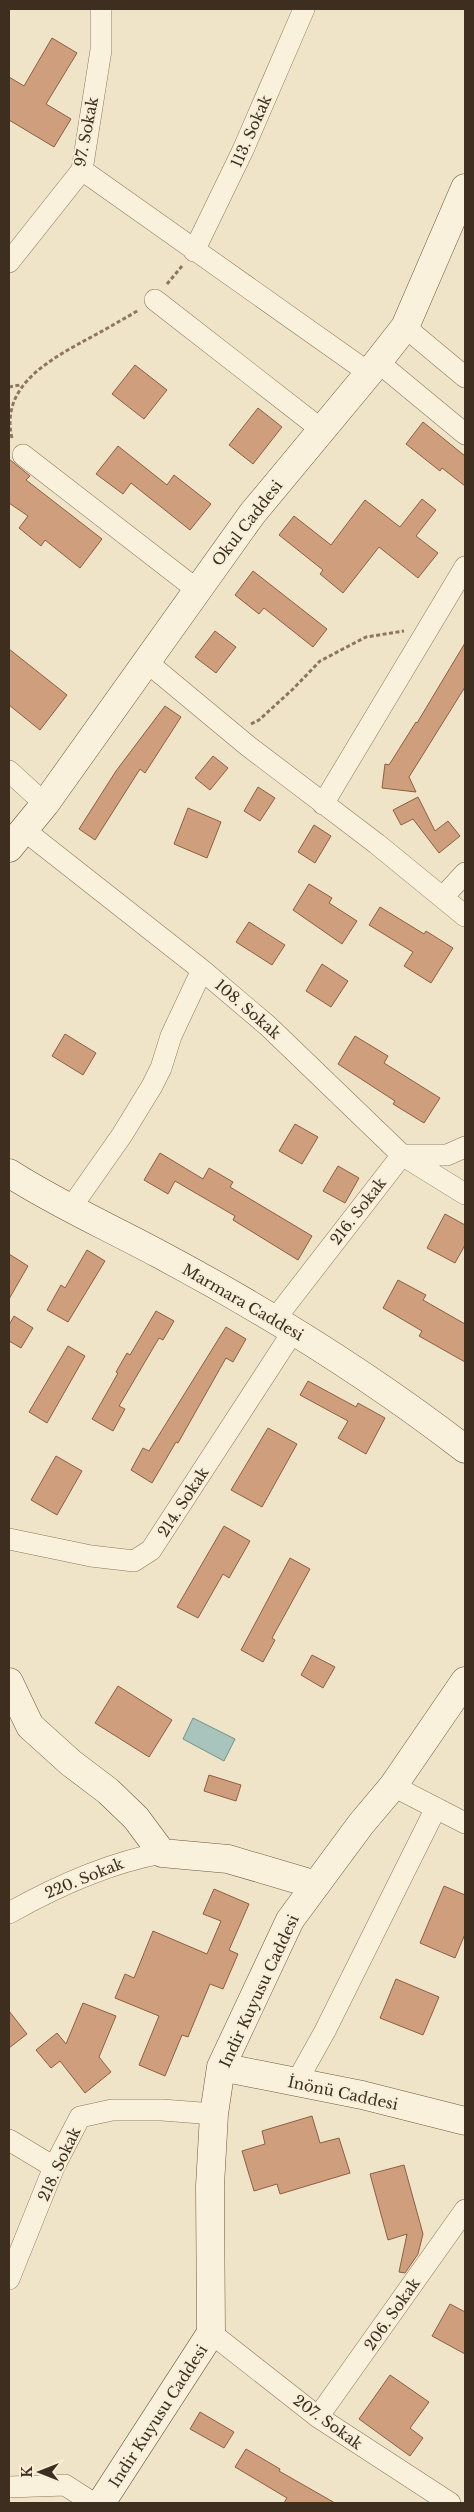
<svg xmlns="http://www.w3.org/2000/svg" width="474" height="2512" viewBox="0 0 474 2512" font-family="'Libre Baskerville',serif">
<rect width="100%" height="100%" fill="#f0e4c8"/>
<path fill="#a9c4bc" stroke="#6f938a" d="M193 1718 235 1739 224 1761 183 1739Z"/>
<path fill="#cf9f7d" stroke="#8d5f41" d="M52 38 77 53 46 104 71 119 54 147 9 120V77L24 86Z
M135 365 167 390 144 419 112 394Z
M258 408 282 427 253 464 229 445Z
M423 422 465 456V486L442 468 440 471 406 444Z
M118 446 167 485 174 475 211 504 190 530 131 483 123 494 96 474Z
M9 459 30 476 26 480 102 539 80 568 45 540 41 546 19 528 28 516 9 503Z
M422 499 436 510 416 536 438 553 418 578 379 547 343 593 320 574 323 570 279 535 294 516 331 545 365 500 400 527Z
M253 571 327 629 313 647 264 608 259 614 235 595Z
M215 631 236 647 216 673 195 657Z
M465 643V687L409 777 416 792 382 788 385 764 389 765 416 722 417 723Z
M9 649 67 695 40 730 9 705Z
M165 706 181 717 145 773 140 769 95 840 79 829 116 771Z
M213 756 228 768 210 790 195 778Z
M258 787 275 798 260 821 244 811Z
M418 797 435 831 448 821 460 836 439 853 413 819 401 825 393 810Z
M188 808 221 822 207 858 174 844Z
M314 825 331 836 315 863 298 852Z
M309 884 332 898 329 903 357 921 342 944 293 910Z
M380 907 424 934 426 931 453 948 431 983 404 966 413 952 369 925Z
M249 922 285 945 272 965 236 942Z
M322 964 348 981 331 1007 306 991Z
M65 1034 96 1053 83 1075 52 1056Z
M355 1036 388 1056 384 1063 440 1098 424 1123 393 1104 395 1101 338 1064Z
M295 1124 318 1137 302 1164 279 1151Z
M160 1153 203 1179 209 1168 233 1182 230 1187 312 1236 298 1260 233 1220 235 1216 175 1181 168 1194 144 1180Z
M338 1166 359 1178 345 1203 323 1191Z
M445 1214 465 1225V1245L455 1263 427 1248Z
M87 1250 105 1261 68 1322 47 1310 61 1285 65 1288Z
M9 1254 28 1266 9 1299Z
M398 1280 426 1295 423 1300 465 1324V1362L419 1336 422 1331 383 1308Z
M156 1311 174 1321 163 1340 159 1338 119 1406 125 1409 113 1431 92 1419 118 1373 116 1372 127 1353 130 1355Z
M14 1316 33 1328 21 1348 9 1341V1325Z
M226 1327 246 1339 233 1362 226 1358 178 1443 176 1442 152 1483 131 1470 143 1448 149 1451Z
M68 1346 85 1356 47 1423 29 1412Z
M308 1381 356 1407 358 1403 385 1418 366 1454 338 1438 348 1421 300 1395Z
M268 1428 297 1444 262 1507 231 1490Z
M56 1456 82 1471 57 1515 31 1500Z
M224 1526 250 1541 229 1578 223 1574 198 1618 177 1607Z
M290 1558 310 1569 272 1638 275 1640 263 1662 241 1650Z
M312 1655 335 1667 323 1688 301 1675Z
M118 1686 172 1720 149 1757 95 1723Z
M209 1775 241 1785 236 1801 204 1791Z
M444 1886 465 1895V1934L455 1958 420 1943Z
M214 1889 249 1904 229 1950 238 1954 223 1989 210 1984 188 2037 182 2035 165 2076 139 2065 159 2016 115 1998 125 1974 134 1978 153 1931 207 1954 221 1921 203 1914Z
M396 1979 439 1997 423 2035 380 2018Z
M83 2003 116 2016 99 2057 111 2072 85 2093 60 2061 51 2068 36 2050 57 2033 66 2044Z
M9 2011 27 2034 9 2048Z
M312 2116 320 2143 339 2138 350 2173 280 2194 277 2184 254 2191 242 2151 265 2144 262 2131Z
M404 2165 423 2234 418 2254 405 2273 399 2272 407 2234 388 2240 370 2174Z
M450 2304 465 2312V2354L432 2336Z
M390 2375 429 2402 410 2428 423 2438 410 2456 359 2419Z
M200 2412 234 2432 224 2448 190 2429Z
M246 2449 280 2469 279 2471 335 2503H284L287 2498 235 2467Z"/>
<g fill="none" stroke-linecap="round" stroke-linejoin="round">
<defs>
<path id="street" d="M82 170 369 373
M194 251 243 150 304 9
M9 262 82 170 101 50V9
M155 300 322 430
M405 327 465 377
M378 362 465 434
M23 455 196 589
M148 663 248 746 377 844 465 916
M9 771 45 804
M323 804 465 567
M24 830 202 970 268 1026 402 1155 465 1194
M443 897 465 873
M70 1209 122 1135 152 1086 161 1068 171 1036 202 970
M275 1319 402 1155H447L465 1147
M9 1539 91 1556 134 1561 151 1550 294 1330
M393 1786 465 1823
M9 1913C57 1886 108 1863 162 1853
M296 2083 325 2031 436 1808
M9 2140 54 2167
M9 2279 54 2167 80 2117 112 2110H162L214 2114
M211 2333 318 2417 450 2503
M318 2417 465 2210
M9 2487 65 2485 93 2503"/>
<path id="secondary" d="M9 848 45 804 252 514 369 373 405 327 465 188
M9 1173C57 1204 109 1227 159 1254 266 1311 369 1375 465 1449
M9 1682 30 1726 71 1763 108 1791 136 1818 162 1853 228 1859 316 1885
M221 2067 362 2095 465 2121
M101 2503 211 2333 210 2186 214 2114 221 2067 290 1920 361 1824 393 1786 465 1681"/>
</defs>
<use href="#street" stroke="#8d765c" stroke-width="22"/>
<use href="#secondary" stroke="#6f573f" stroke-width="29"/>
<path stroke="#8d765c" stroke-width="3" stroke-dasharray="4 2.5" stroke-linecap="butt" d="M167 284 182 266
M9 387 20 385
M12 438C0 388 46 362 82 342 101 332 120 321 139 310
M251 724 259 720 293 689 320 661 366 637 404 631"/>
<use href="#street" stroke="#faf1dc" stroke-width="21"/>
<use href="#secondary" stroke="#faf1dc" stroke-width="28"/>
</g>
<g text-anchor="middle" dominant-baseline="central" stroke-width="4" stroke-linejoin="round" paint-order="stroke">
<g font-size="15" fill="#3d2e20" stroke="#f7eed8">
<text transform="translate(251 131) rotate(-66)">113. Sokak</text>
<text transform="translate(86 132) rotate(-79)">97. Sokak</text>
<text transform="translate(247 523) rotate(-52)">Okul Caddesi</text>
<text transform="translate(248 1009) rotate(41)">108. Sokak</text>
<text transform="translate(358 1211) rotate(-52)">216. Sokak</text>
<text transform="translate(243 1302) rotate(30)">Marmara Caddesi</text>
<text transform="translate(183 1502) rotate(-57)">214. Sokak</text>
<text transform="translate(84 1878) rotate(-22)">220. Sokak</text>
<text transform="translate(259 1991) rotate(-65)">Indir Kuyusu Caddesi</text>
<text transform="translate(343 2093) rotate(12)">İnönü Caddesi</text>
<text transform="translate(59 2164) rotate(-65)">218. Sokak</text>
<text transform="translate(392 2314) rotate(-55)">206. Sokak</text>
<text transform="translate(158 2416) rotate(-57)">Indir Kuyusu Caddesi</text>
<text transform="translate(328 2422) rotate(36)">207. Sokak</text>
</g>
</g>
<rect width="474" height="2512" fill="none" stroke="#3d2e20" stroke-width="20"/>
<g transform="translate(40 2472) rotate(270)" stroke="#f7eed8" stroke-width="4" paint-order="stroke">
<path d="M0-4L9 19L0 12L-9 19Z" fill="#3d2e20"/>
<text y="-8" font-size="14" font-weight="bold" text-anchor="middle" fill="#3d2e20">K</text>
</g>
</svg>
